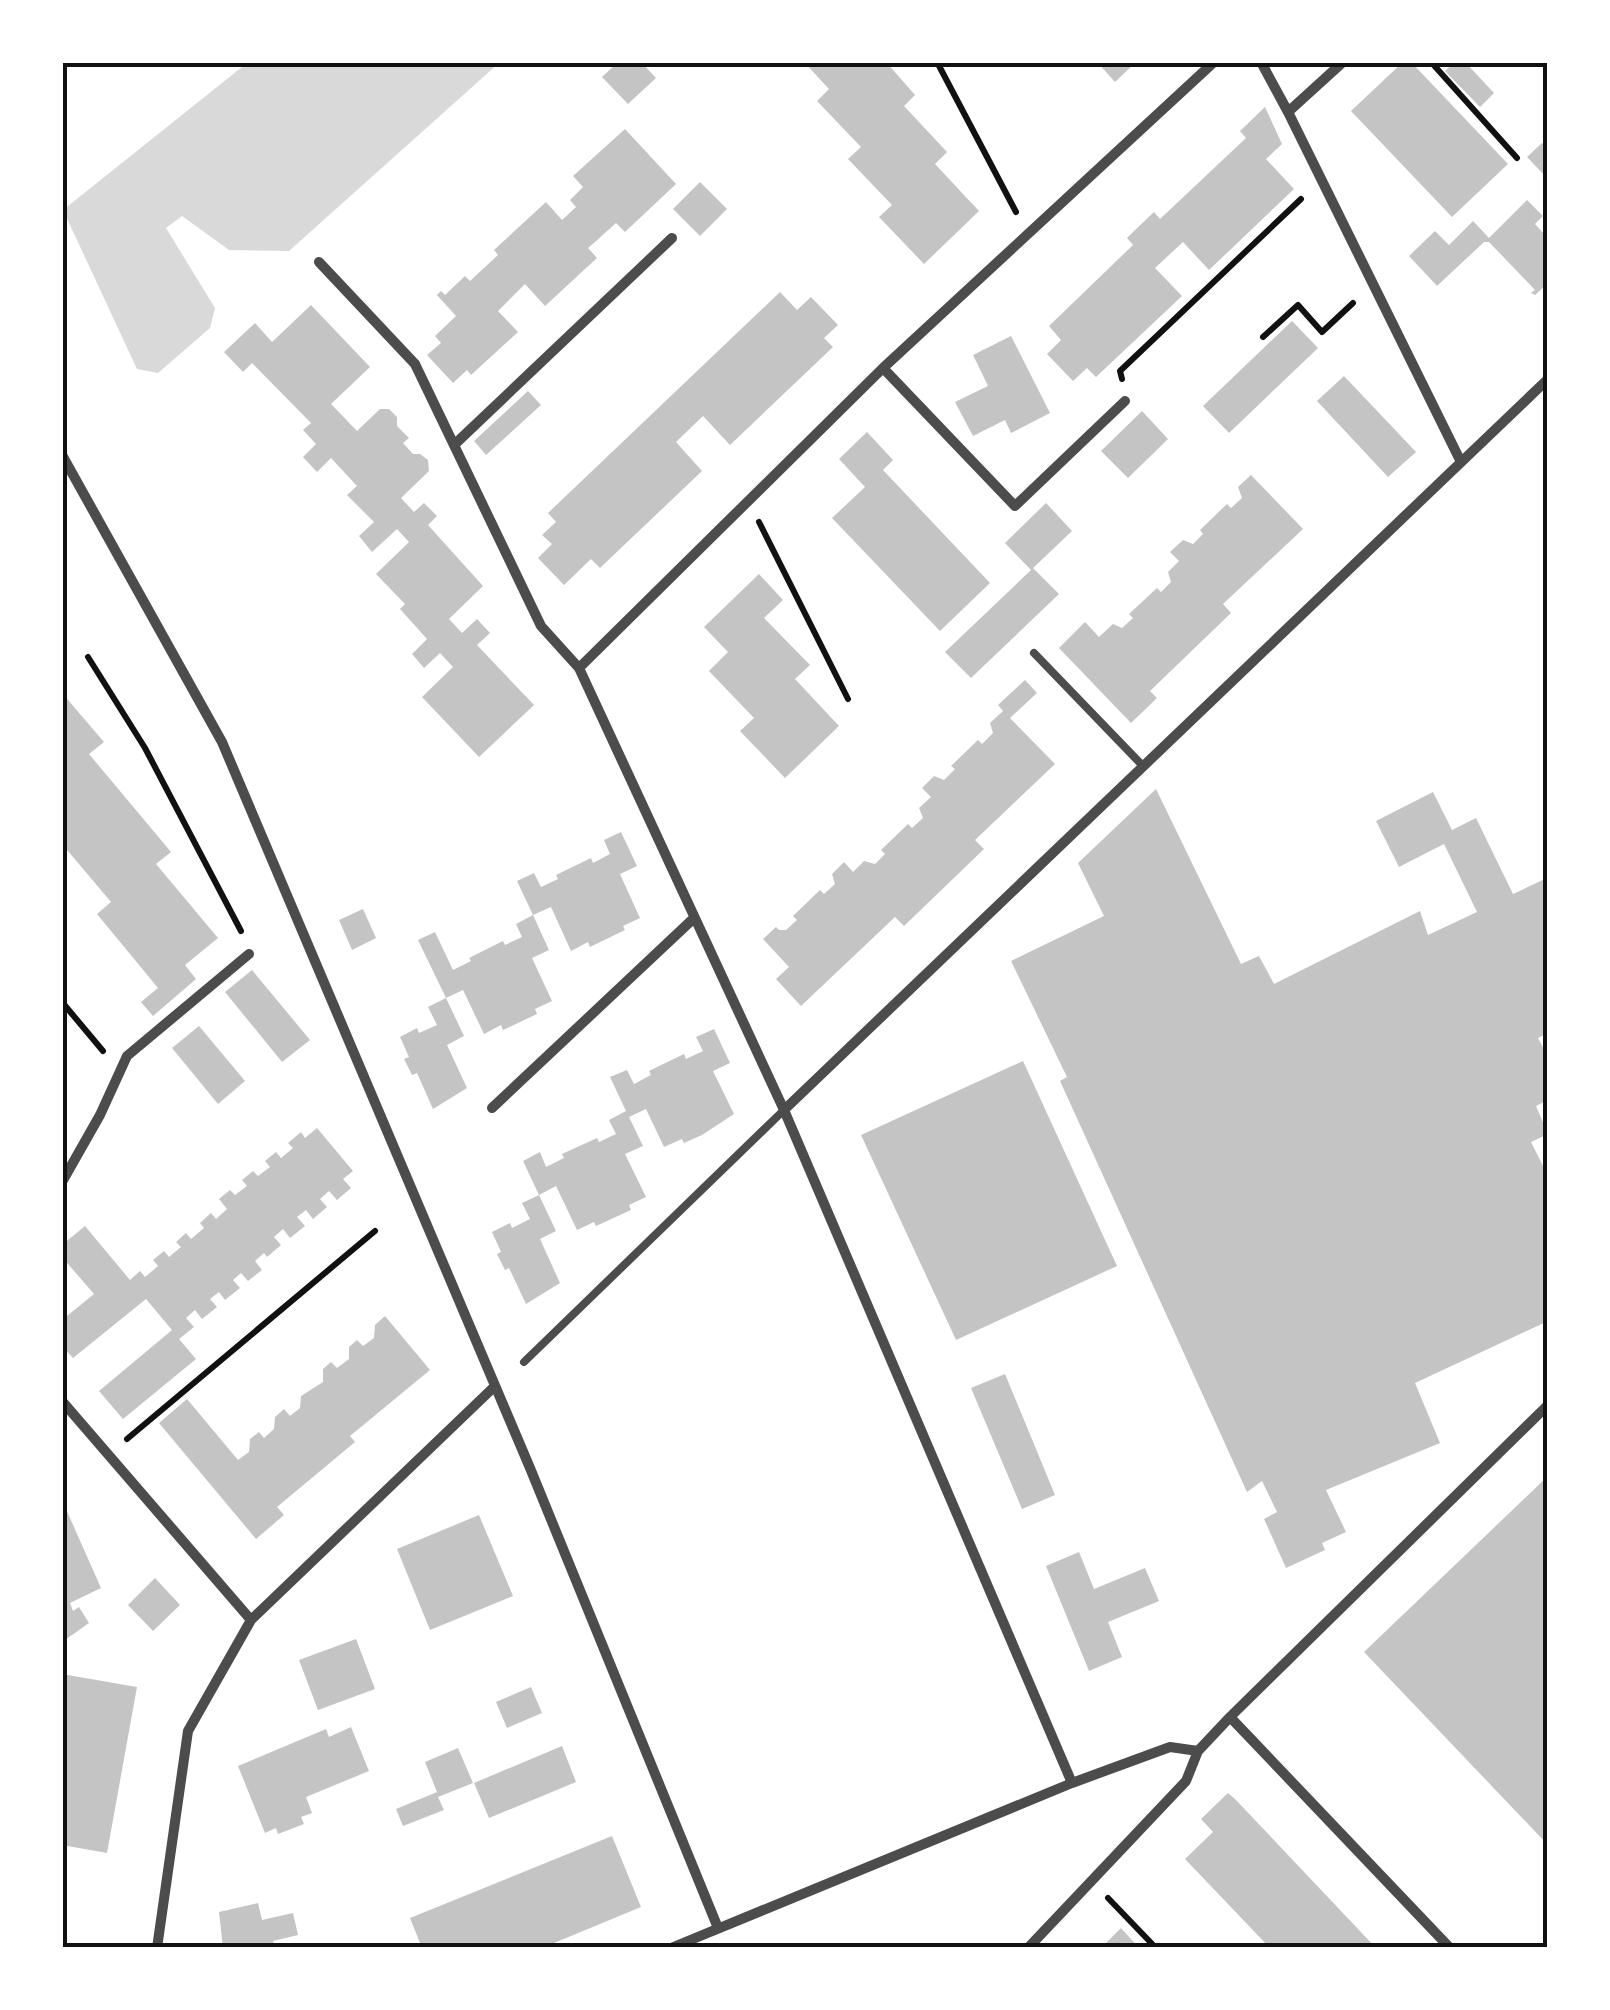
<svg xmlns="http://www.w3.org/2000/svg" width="1610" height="2010" viewBox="0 0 1610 2010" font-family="Jost,sans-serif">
<rect width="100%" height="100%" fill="#fff"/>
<path fill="#d9d9d9" d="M247 63H499L289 251 229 250 182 216 166 228 215 308 210 328 158 373 137 369 63 210Z"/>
<path fill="#c4c4c4" d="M618 62H641L656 78 628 104 602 77Z
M804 62H886L915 95 904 106 947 152 935 164 979 211 924 264 879 217 892 205 848 159 861 147 817 101 829 89Z
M1097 62H1136L1115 82Z
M1403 62H1411L1508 164 1452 217 1351 111Z
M1455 62H1465L1494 93 1480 107 1445 71Z
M1265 107 1282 144 1266 159 1294 189 1209 270 1183 242 1155 268 1182 296 1096 377 1087 368 1073 381 1047 354 1061 340 1049 326 1133 245 1127 238 1134 231 1154 212 1160 219 1246 138 1240 131Z
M625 129 676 184 625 232 616 223 595 242 588 248 597 258 545 306 525 284 498 311 518 332 471 375 467 370 453 383 427 355 441 343 435 336 456 316 437 295 441 291 445 295 465 276 470 281 498 255 494 250 546 202 562 220 576 207 570 200 583 187 573 176Z
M1542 143 1548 148V179L1527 157Z
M700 182 727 209 700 236 673 209Z
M1527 200 1543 216 1535 224 1545 235 1548 233V283L1535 295 1531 293 1535 290 1489 242H1484L1437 286 1409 256 1435 231 1449 245 1473 221 1489 238Z
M780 292 797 310 811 297 838 325 824 338 833 347 730 445 703 416 676 442 702 471 600 568 591 559 564 585 538 558 552 544 542 535 556 522 548 513Z
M311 305 370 367 331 404 357 431 380 409H389L397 417V426L409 438 403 443 413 454H420L428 460 429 471 401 498 414 512 424 503 437 516 428 525 483 586 449 619 462 633 477 619 490 633 477 645 534 705 479 757 422 697 453 667 440 653 424 668 412 654 427 639 400 609 405 604 376 574 409 542 397 529 372 552 359 536 374 522 347 495 357 486 331 458 317 472 303 457 316 444 303 430 311 423 252 363 243 372 224 352 255 323 272 342Z
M1292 321 1318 348 1229 433 1203 406Z
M1011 336 1050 413 1011 433 1005 420 973 436 955 402 988 386 973 355Z
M1344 376 1416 452 1388 477 1317 401Z
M528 391 541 405 486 455 474 441Z
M1142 411 1168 439 1128 478 1101 451Z
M867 432 893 460 883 470 990 583 940 631 832 518 865 487 839 459Z
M1251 475 1303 529 1223 604 1231 613 1150 691 1157 698 1131 723 1059 648 1085 622 1099 637 1113 624 1122 628 1133 618 1129 614 1157 588 1161 592 1171 582 1168 572 1179 561 1170 552 1183 540 1193 544 1203 534 1200 530 1227 504 1231 508 1242 498 1238 487Z
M1046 503 1072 531 1033 568 1059 594 971 678 945 652 1031 570 1005 543Z
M759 574 783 600 764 618 810 665 795 679 839 726 785 778 740 731 754 718 709 671 728 652 704 627Z
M1025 680 1037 693 1010 718 1055 764 975 840 984 849 904 926 895 917 801 1006 776 979 789 967 763 939 776 927 779 930H786L797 920 793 916 820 890 824 894 835 884 832 874 844 862 853 872 864 861 875 864 885 854 881 850 908 824 912 828 923 818 919 808 931 797 922 788 934 776 944 780 955 769 951 766 978 740 982 744 993 733 990 723 1003 711 998 705Z
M62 693 104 742 89 754 171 852 156 864 218 938 185 965 196 979 153 1016 141 1002 158 988 97 914 111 902 62 844Z
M1156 789 1241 964 1259 956 1274 984 1420 911 1428 935 1477 912 1444 844 1399 867 1376 821 1433 792 1452 830 1476 818 1513 894 1545 879 1548 883V1033L1538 1038 1548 1057V1100L1536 1106 1548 1134 1531 1142 1548 1176V1321L1415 1383 1440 1443 1326 1490 1346 1532 1322 1543 1325 1550 1286 1568 1264 1519 1277 1512 1262 1481 1247 1492 1060 1081 1067 1077 1011 961 1104 916 1078 863Z
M621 832 637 866 620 874 640 918 623 926 625 930 590 947 588 942 571 951 551 907 533 915 517 881 534 873 541 887 558 879 556 875 591 858 593 863 610 854 604 840Z
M363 909 376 938 352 950 339 920Z
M533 915 549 950 532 958 552 1001 535 1009 537 1014 503 1030 501 1025 484 1034 463 990 446 998 418 940 435 932 453 970 471 961 469 958 503 941 505 945 522 937 516 924Z
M252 970 310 1040 282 1062 225 992Z
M446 998 464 1036 447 1045 467 1088 433 1109 417 1073 412 1075 404 1059 409 1057 400 1037 417 1028 419 1033 437 1025 428 1007Z
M199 1026 245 1081 218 1104 172 1048Z
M714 1029 730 1063 713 1071 734 1114 702 1135 684 1143 682 1139 664 1147 646 1109 629 1117 643 1146 625 1154 646 1197 629 1205 631 1210 596 1226 594 1222 577 1230 556 1186 539 1195 556 1231 540 1239 560 1283 526 1304 509 1268 505 1270 497 1254 501 1252 492 1232 510 1223 512 1228 530 1219 522 1203 539 1195 523 1161 540 1152 546 1167 564 1158 562 1154 597 1138 599 1142 616 1134 609 1120 626 1111 610 1077 627 1070 634 1084 651 1075 649 1071 684 1054 686 1059 703 1051 696 1037Z
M1023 1061 1117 1266 956 1340 861 1135Z
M317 1128 353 1171 343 1179 351 1188 337 1200 329 1191 320 1199 327 1207 313 1219 306 1210 297 1217 305 1226 290 1238 283 1229 274 1237 281 1245 267 1257 264 1253 255 1261 262 1270 248 1281 241 1273 233 1280 240 1288 225 1300 219 1292 210 1299 217 1307 202 1319 195 1310 186 1318 194 1327 179 1339 196 1359 123 1419 99 1391 172 1330 146 1299 73 1358 62 1346V1320L94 1294 62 1257V1245L85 1226 130 1280 140 1271 145 1277 158 1266 153 1260 164 1251 169 1257 181 1247 176 1242 186 1233 191 1239 204 1228 200 1223 211 1213 216 1219 227 1209 219 1199 230 1190 235 1195 247 1186 242 1180 253 1171 258 1176 270 1167 265 1161 276 1152 281 1158 293 1148 288 1143 301 1132 305 1138Z
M385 1316 430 1370 350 1436 355 1442 277 1507 284 1515 256 1539 159 1423 187 1399 238 1460 249 1452 250 1439 259 1432 264 1438 274 1429 275 1417 284 1409 290 1416 300 1408 301 1396 323 1382V1369L331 1362 337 1368 349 1359V1347L357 1340 363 1346 374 1338 375 1325Z
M1005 1374 1055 1495 1022 1509 971 1388Z
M1548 1476V1845L1364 1652Z
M62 1500 101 1588 70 1603 73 1611 79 1607 89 1623 62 1642Z
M479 1515 513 1596 430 1630 397 1549Z
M1079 1552 1094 1589 1145 1568 1159 1601 1108 1622 1122 1657 1089 1671 1046 1566Z
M155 1578 180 1605 153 1631 128 1605Z
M356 1639 375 1689 318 1710 299 1660Z
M62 1674 137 1687 107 1853 62 1845Z
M531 1687 542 1713 507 1728 496 1702Z
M351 1727 369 1771 306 1797 312 1813 301 1817 304 1824 278 1834 276 1828 265 1833 238 1766 326 1729 329 1737Z
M562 1746 576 1782 489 1818 474 1783Z
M458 1748 473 1783 438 1797 444 1810 403 1826 396 1809 437 1792 425 1762Z
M1228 1793 1235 1799 1376 1948H1270L1185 1859 1213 1832 1201 1819Z
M612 1836 641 1907 542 1948H422L410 1918Z
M258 1903 262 1920 293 1913 298 1935 273 1941 275 1948H223L219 1912Z
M1121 1928 1139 1948H1101Z"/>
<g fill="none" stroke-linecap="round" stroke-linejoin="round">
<path stroke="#111" stroke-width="6" d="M937 62 1016 212
M1431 62 1517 158
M1263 337 1298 305 1322 332 1353 303
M1122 379 1120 371 1301 199
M759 522 848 699
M88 657 145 748 241 931
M62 1002 103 1051
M127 1439 375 1231
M1108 1898 1156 1948"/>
<path stroke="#4c4c4c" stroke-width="8" d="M1034 653 1142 765
M524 1362 784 1110"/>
<path stroke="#4c4c4c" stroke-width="10" d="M1261 62 1288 112 1343 62
M1288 112 1460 460
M319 262 415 364 541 626 579 668
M883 368 1015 506 1125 401
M454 445 672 238
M62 455 222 742 530 1468 718 1928
M492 1108 693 919
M784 1110 1548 379
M62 1182 100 1115 127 1056 249 954
M62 1401 251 1620
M1230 1717 1450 1948
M1072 1783 784 1110 579 668 883 368 1214 62
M157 1948 188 1731 251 1620 495 1386
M671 1948 1072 1783 1170 1747 1198 1751
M1028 1948 1186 1781 1198 1751 1230 1717 1548 1405"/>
</g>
<rect width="1610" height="2010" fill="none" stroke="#ffffff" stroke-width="130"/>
<rect x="65" y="65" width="1480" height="1880" fill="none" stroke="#111" stroke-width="4"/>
</svg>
